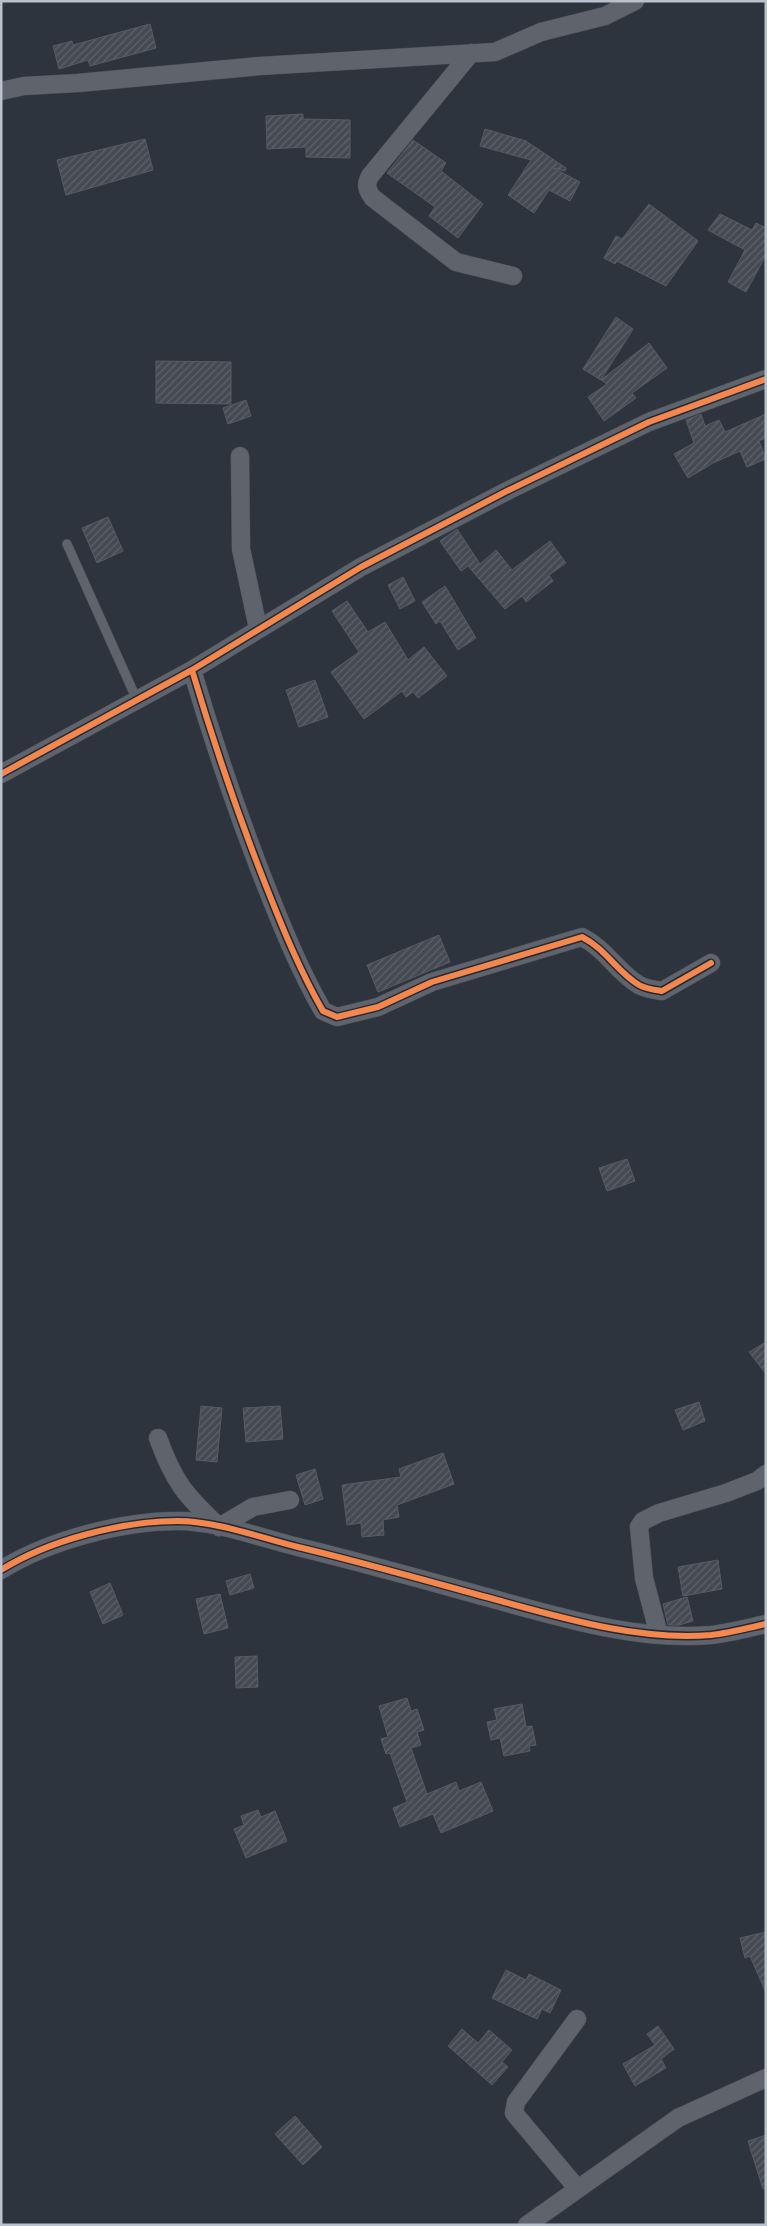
<svg xmlns="http://www.w3.org/2000/svg" width="767" height="2226" viewBox="0 0 767 2226" font-family="'Golos Text',sans-serif">
<defs>
<pattern id="building-hatch" width="6" height="6" patternUnits="userSpaceOnUse" patternTransform="scale(1.25)"><rect width="6" height="6" fill="#454a52"/><path d="M-1 1l2-2M0 6l6-6M5 7l2-2" fill="none" stroke="#5e626a"/></pattern>
</defs>
<rect width="100%" height="100%" fill="#2d343e"/>
<path fill="url(#building-hatch)" stroke="#565c65" d="M150 24 156 48 90 66 88 60 59 69 53 46 72 41 73 45Z
M303 114V119L350 120V158L306 157V147L267 149 266 116Z
M485 129 526 141 566 168 565 171 553 168 580 182 570 201 549 190 534 213 508 195 531 160 480 146Z
M145 139 153 170 66 195 57 160Z
M413 140 446 163 441 171 483 204 458 238 429 216 435 207 387 173Z
M649 204 698 241 666 286 617 261 615 264 604 258 616 236 622 239Z
M720 214 752 230 756 223 766 228V255L746 292 728 282 745 250 708 230Z
M616 317 633 329 601 380 583 369Z
M649 343 667 368 632 393 636 398 604 421 588 397 607 384 601 380Z
M156 361 231 362V404L156 403Z
M246 400 251 416 228 424 223 408Z
M701 414 705 426 719 420 725 432 766 414V438L759 441 766 459 747 467 740 451 713 463 688 478 674 454 694 443 686 420Z
M108 517 123 551 97 563 82 528Z
M457 529 480 564 496 550 512 570 550 541 566 563 549 575 553 581 526 602 522 596 505 609 468 566 461 571 440 541Z
M403 577 415 601 400 609 388 585Z
M445 586 476 638 458 650 440 621 436 624 422 602Z
M347 601 368 632 385 622 408 660 424 647 447 676 418 698 413 692 406 697 402 691 364 719 331 672 359 652 332 611Z
M315 680 328 717 299 727 286 690Z
M439 935 450 962 378 992 367 965Z
M627 1159 635 1181 607 1191 599 1168Z
M766 1342V1374L749 1352Z
M699 1402 705 1421 683 1430 675 1410Z
M201 1406 222 1408 217 1462 196 1460Z
M280 1406 283 1439 246 1442 243 1408Z
M443 1453 454 1484 397 1505 399 1517 383 1520 384 1535 362 1537 361 1523 347 1525 342 1485 401 1477 399 1469Z
M315 1469 323 1499 305 1505 296 1475Z
M718 1560 722 1589 683 1596 678 1567Z
M250 1574 254 1588 230 1595 226 1581Z
M110 1583 123 1615 103 1624 90 1592Z
M220 1594 228 1628 204 1634 196 1599Z
M687 1597 693 1621 679 1625H668L663 1604Z
M257 1656 258 1687 236 1688 235 1657Z
M407 1698 411 1711 417 1709 424 1730 417 1732 421 1745 411 1748 427 1794 456 1782 459 1791 481 1782 493 1811 441 1833 433 1814 400 1827 393 1808 407 1802 390 1753 386 1754 381 1739 388 1737 379 1706Z
M522 1704 526 1727 532 1726 536 1745 529 1746 530 1751 504 1756 500 1738 491 1740 487 1722 497 1720 494 1709Z
M258 1810 261 1817 275 1811 287 1841 246 1858 234 1829 244 1825 241 1816Z
M766 1932V1993L750 1956 745 1958 740 1938Z
M506 1970 526 1980 529 1974 561 1990 550 2013 542 2009 537 2019 492 1998Z
M658 2026 674 2049 661 2059 666 2068 635 2086 623 2064 655 2045 647 2034Z
M462 2029 478 2043 489 2030 512 2050 502 2062 508 2067 492 2085 448 2046Z
M295 2116 322 2147 303 2165 275 2134Z
M766 2135V2188L763 2189 748 2141Z"/>
<g fill="none" stroke-linecap="round" stroke-linejoin="round">
<defs>
<path id="lane" d="M67 544 137 700"/>
<path id="street" d="M471 53 370 176C365 185 367 190 373 198L456 262 513 276
M1 91 24 86 78 83 260 66 495 52 541 32 605 16 635 1
M240 456 241 549 258 628
M192 670C214 744 238 815 266 886 283 929 300 971 323 1011L337 1017 378 1007 432 982 582 937C606 949 617 972 639 985 646 989 655 990 662 991L711 963
M1 774 192 670 361 567 509 490 649 422 766 379
M158 1438C174 1482 185 1495 219 1527L253 1507 290 1500
M1 1570C49 1540 123 1521 178 1521 216 1521 262 1538 298 1547 365 1563 431 1582 497 1600 566 1619 640 1641 711 1635 729 1633 748 1628 766 1624
M659 1635 644 1578 639 1527 643 1521 659 1513 726 1493 757 1481 766 1474
M577 2188 514 2113 516 2102 577 2019
M527 2225 678 2118 766 2078"/>
</defs>
<use href="#lane" stroke="#4a4f56" stroke-width="10"/>
<use href="#street" stroke="#4a4f56" stroke-width="19"/>
<use href="#lane" stroke="#5f636b" stroke-width="9"/>
<use href="#street" stroke="#5f636b" stroke-width="18"/>
<defs>
<path id="cycleway" d="M192 670C214 744 238 815 266 886 283 929 300 971 323 1011L337 1017 378 1007 432 982 582 937C606 949 617 972 639 985 646 989 655 990 662 991L711 963
M1 774 192 670 361 567 509 490 649 422 766 379
M1 1570C49 1540 123 1521 178 1521 216 1521 262 1538 298 1547 365 1563 431 1582 497 1600 566 1619 640 1641 711 1635 729 1633 748 1628 766 1624"/>
</defs>
<use href="#cycleway" stroke="#202a39" stroke-width="9"/>
<use href="#cycleway" stroke="#f5874c" stroke-width="6"/>
</g>
<rect width="767" height="2226" fill="none" stroke="#b9c1cd" stroke-width="5"/>
</svg>
